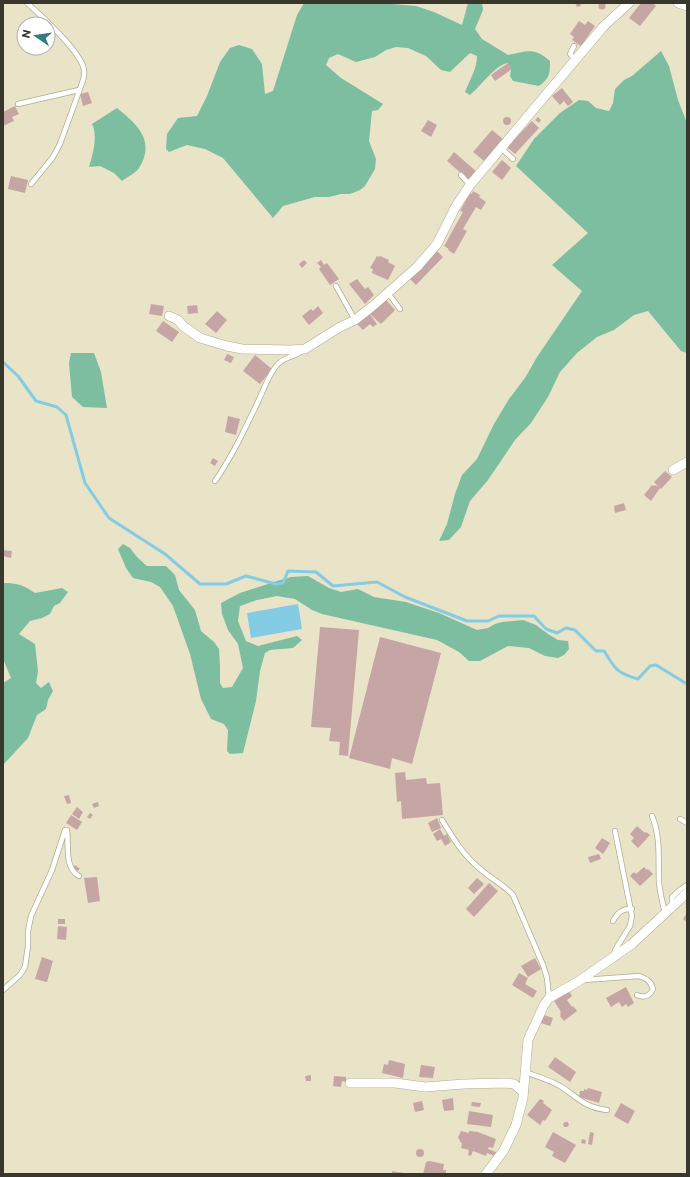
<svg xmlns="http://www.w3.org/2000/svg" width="690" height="1177" viewBox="0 0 690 1177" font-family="Commissioner,sans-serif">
<rect width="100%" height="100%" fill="#e9e3c7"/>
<path fill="#7dbea0" d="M304 3H381L416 6 434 12 462 25 468 3H482L483 10 475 29 482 39 508 55C528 51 534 47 550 61 550 74 550 78 539 86L513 81 510 76 511 70 508 63C496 64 480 87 470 95L465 92C470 79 477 69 477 56L470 53 450 72 441 70 426 56 408 48 396 47 386 50 375 57 356 62 338 54 329 58 326 65 341 78 383 104 378 110 372 111 369 141 376 159 375 169 365 186 360 190 350 194H341L329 197H315L283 206 273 218 223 158 205 149 187 145 169 152 166 149 167 134 178 118 197 116 207 96 220 62 230 48 239 45 252 49 262 64 265 94 273 91 297 15Z
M661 51 669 66 678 100 687 123V353L681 351 648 311 634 315 614 330 597 337 577 353 560 372 548 397 531 423 515 440 488 480 470 501 461 527 449 540 439 541 447 524 455 494 462 475 477 459 494 424 509 399 525 378 537 357 582 291 552 265 588 233 516 166 534 139 560 113 579 100 588 101 596 108 609 111 613 103 615 89 624 80 632 76Z
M117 108C137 124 156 141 139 168 136 173 127 177 122 181L114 173 100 166 89 167C93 154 98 136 92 124Z
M71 353H94L101 372 107 408 83 407 72 397 69 363Z
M123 544 130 548 137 557 147 566H166L175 575 179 590 195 610 201 631 214 642 219 649 220 666V683L223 688 232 687 243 668 238 644 228 630 222 614 221 603 240 593 277 581 291 577 308 576 329 588 341 592 358 589 374 597 406 602 439 613 477 630 488 628 495 624 502 622 523 620 536 625 548 634 558 640 568 641 569 649 564 655 558 658 545 656 529 648 508 646 480 661H469L459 652 437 640 322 614 312 610 295 599 277 596 257 600 240 606 238 621 246 641 258 646 297 636 302 640 293 648 270 650 265 653 260 671 256 701 243 753 230 754 227 751 228 730 224 724 211 719 201 699 190 654 173 606 160 587 151 582 133 578 126 568 118 549Z
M3 583C17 583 23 585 35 593L62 588 68 592 60 603 54 606 50 614 42 618 30 621 19 634 35 644 38 671 36 683 41 688 49 682 53 691 48 700 46 709 37 715 28 738 3 765V683L11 678 3 659Z"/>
<path fill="#84cce4" d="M298 604 302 629 251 638 247 613Z"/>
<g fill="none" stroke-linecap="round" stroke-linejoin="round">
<path stroke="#84cce4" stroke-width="3" d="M3 362 18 376 36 401 57 407 66 415 85 483 109 518 165 554 200 584H226L246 576 276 584 283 583 288 571 316 572 333 586 377 582 405 597 467 621H488L499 616H534L546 629 557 633 566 628 575 630 596 651H604C615 669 617 673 638 679L650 666 656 665 687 684"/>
</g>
<path fill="#c6a6a4" d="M598.5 6a3.5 3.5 0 1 1 7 0a3.5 3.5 0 1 1-7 0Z
M575 3H580L581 6 577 7Z
M641 3H653L656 6 640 26 629 18Z
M579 21 585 25 588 21 595 26 581 46 572 40 574 37 570 34Z
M508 63 512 69 495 81 491 75Z
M562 88 573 102 568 106 564 101 560 105 552 96Z
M88 92 92 103 83 106 80 94Z
M15 106 19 114 12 117 14 121 3 126V112Z
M503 121a4 4 0 1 1 8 0a4 4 0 1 1-8 0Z
M538 117 541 120 539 123 535 120Z
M428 120 437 125 431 137 421 131Z
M532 121 539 128 515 154 507 147Z
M492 130 503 139 484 161 473 152Z
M454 152 477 172 469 180 447 161Z
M502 160 511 168 502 180 492 172Z
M11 176 28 180 25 193 8 189Z
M473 191 480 195 479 197 486 202 481 210 476 207 463 229 467 231 454 254 448 250 449 249 444 246 463 212 460 211 470 193 472 194Z
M437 251 443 257 416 285 410 279Z
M377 256 379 257 380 256 389 260 388 262 395 266 388 280 372 273 373 269 370 268Z
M304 260 307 263 302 268 299 264Z
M321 260 324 265 327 263 339 279 330 285 319 269 321 267 317 263Z
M357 279 365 289 368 287 374 295 365 304 349 284Z
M385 299 395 310 381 324 370 314Z
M151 304 164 306 162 316 149 314Z
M197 305 198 313 188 314 187 306Z
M318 306 323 313 309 325 302 316 311 309 313 311Z
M217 311 227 320 216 333 205 324Z
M369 313 377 324 373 327 370 324 363 330 357 324Z
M163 321 179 332 172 342 156 331Z
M227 354 234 357 231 363 224 360Z
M255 355 272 369 260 384 243 371Z
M228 416 240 419 236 435 225 432Z
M213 458 218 461 215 466 210 463Z
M665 471 672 477 661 489 654 482Z
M652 485 654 486 656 485 660 488 651 501 644 495Z
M624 503 626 510 615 513 614 506Z
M3 550 12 551 11 558 3 556Z
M320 627 359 630 348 756 339 755 340 742 329 741 331 728 311 727Z
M380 637 441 653 412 764 392 758 390 769 349 758Z
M405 772 406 780 426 778 427 784 440 783 443 815 402 819 401 801 397 802 395 773Z
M69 795 71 803 67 804 64 796Z
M98 802 99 806 94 808 92 804Z
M77 807 83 812 79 819 72 814Z
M90 813 93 815 90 819 87 817Z
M71 815 82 822 77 830 66 823Z
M437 818 441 828 432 832 428 823Z
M637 826 645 833 646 832 650 835 638 848 631 841 634 838 630 834Z
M440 829 444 836 447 834 451 842 445 846 441 839 437 841 433 834Z
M602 838 610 843 603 854 595 848Z
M599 854 601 859 590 863 588 857Z
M75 865 80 869 77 871 73 868Z
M644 867 647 870 648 869 653 874 640 886 630 876 634 872 636 874Z
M97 877 100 901 88 903 84 878Z
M477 878 484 884 474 894 468 888Z
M489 883 498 891 474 917 466 909Z
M687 913V922L683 919Z
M58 919H65V924H58Z
M58 926 67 927 66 940 57 939Z
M42 957 53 961 47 982 35 979Z
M535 958 541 969 528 977 521 966Z
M519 973 528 978 525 984 537 991 533 998 512 985Z
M626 987 634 1003 628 1007 626 1004 622 1007 619 1002 611 1007 606 998Z
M569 991 572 996 567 1000 572 1007 573 1006 577 1011 564 1021 560 1016 561 1015 560 1013 561 1012 554 1001Z
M544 1015 553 1018 550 1026 541 1023Z
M555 1057 576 1072 570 1082 548 1067Z
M389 1060 405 1064 403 1078 382 1073 384 1064 388 1065Z
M421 1065 435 1067 433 1078 419 1077Z
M311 1075V1081H306L305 1076Z
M334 1076 346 1077V1082L342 1081 341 1087 333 1086Z
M588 1088 602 1092 599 1103 579 1097 580 1091H584V1089L587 1090Z
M453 1098 454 1110 444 1111 442 1100Z
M540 1099 544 1101 543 1103 552 1110 545 1121 543 1120 540 1125 527 1115Z
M422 1101 424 1110 415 1112 413 1103Z
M472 1102 481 1103 480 1107 471 1106Z
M621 1103 635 1111 628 1124 614 1116Z
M469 1111 493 1115 491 1127 467 1124Z
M565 1122H568L569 1125 567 1127H564L563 1124Z
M461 1131 469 1133V1131L478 1132 496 1139 493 1148 489 1147 488 1149 496 1152 495 1156 487 1153 486 1156 473 1151 471 1156 468 1155 469 1150 461 1148 462 1143H461L458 1137Z
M553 1132 576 1145 565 1163 552 1156 554 1152 545 1147Z
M590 1132 594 1133 592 1145 588 1144Z
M582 1139 586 1140 585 1144 581 1143Z
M416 1153a4 4 0 1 1 8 0a4 4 0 1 1-8 0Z
M429 1161 444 1164 443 1170H446V1174H423L426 1162Z
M392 1171 404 1173V1174H392Z"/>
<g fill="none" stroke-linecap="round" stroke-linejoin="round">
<defs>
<path id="service" d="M27 3C41 15 82 53 84 70 85 76 83 81 81 86L60 144 53 157 31 184
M574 46 570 54 576 60
M18 104 79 90
M501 148 513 159
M461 175 470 185
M336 286 355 320
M388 293 400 309
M215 481C231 458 243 433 255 408 262 395 268 374 278 364 284 357 295 357 302 351
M652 816C661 837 658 860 659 883 660 893 663 904 665 914
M680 819 687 823
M442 820C453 838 463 855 479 868 490 878 504 885 513 895L543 965 547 978 549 998
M672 905V897L681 889 687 885
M613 921C617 913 622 908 632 909
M614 955 615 950 630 926 632 916 615 831
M584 980 639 976C647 979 651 981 653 989 649 997 644 998 637 995
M3 990 20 975 25 967 28 946V931L31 916 52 870 65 830H67C69 845 64 868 79 876
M525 1072C536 1076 549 1080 560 1086 578 1097 583 1107 607 1110"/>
<path id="minor" d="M678 3 687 6
M169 316 178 320 183 326 200 338 227 346 242 349 291 350 305 349 340 327 355 320 374 305 417 267 437 244 456 206 470 185 603 27 629 3
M673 470 687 462
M350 1083H395L425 1087 464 1084 506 1083 514 1084 523 1092
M486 1174 504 1150 516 1125 523 1098 528 1040 544 1005 549 998 579 981 632 944 687 893"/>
</defs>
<use href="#service" stroke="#b1ac92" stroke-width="6"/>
<use href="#minor" stroke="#b1ac92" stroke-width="10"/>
<use href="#service" stroke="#fff" stroke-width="4.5"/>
<use href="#minor" stroke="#fff" stroke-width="9"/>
</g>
<rect width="690" height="1177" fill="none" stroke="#39372c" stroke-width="8"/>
<g transform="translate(36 36) rotate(283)"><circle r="19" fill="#ffffff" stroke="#b0afab"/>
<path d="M0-3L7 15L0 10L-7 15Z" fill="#337c83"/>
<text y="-6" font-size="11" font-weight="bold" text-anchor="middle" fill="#39372c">N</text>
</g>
</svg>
